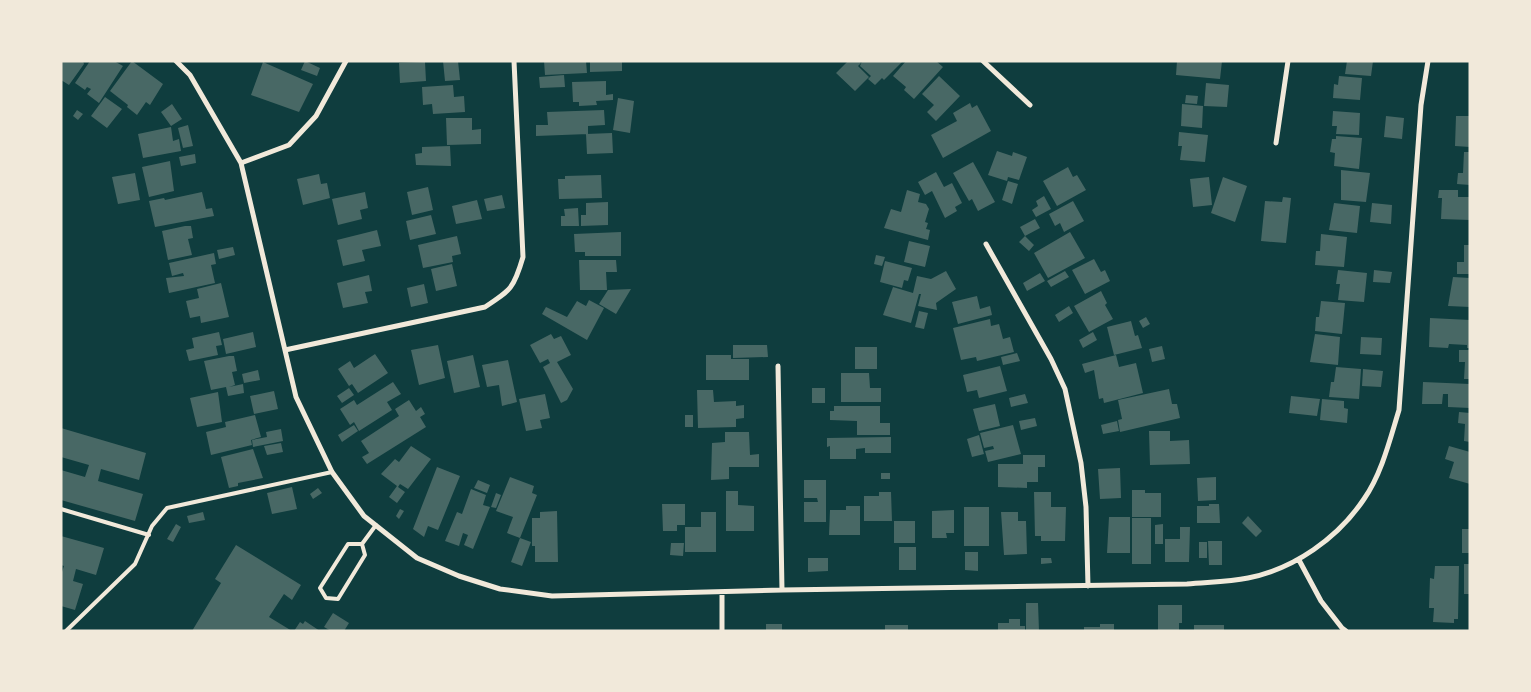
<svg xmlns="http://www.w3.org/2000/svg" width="1531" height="692" viewBox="0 0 1531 692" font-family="'Varela Round',sans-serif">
<rect width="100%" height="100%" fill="#0f3d3e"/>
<path fill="#486865" d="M61 61H83L84 64 69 85 61 80Z
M90 61H114L123 66 99 103 87 94 91 89 87 87 85 90 75 83Z
M132 61 163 84 150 105 146 102 137 115 127 107 128 105 110 91Z
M305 61 320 68 317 76 301 70Z
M443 61H458L460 80 445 81Z
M544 61H586L587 73 545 75Z
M590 61H622V71L590 72Z
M848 61H859L861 63 858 66 869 77 855 91 836 73Z
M862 61H903L884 80 882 78 875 85 868 79 871 76 860 66Z
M906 61H936L943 67 914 99 904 90 906 87 893 76Z
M1177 61H1222L1220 79 1176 75Z
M1347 61H1373L1371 76 1345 74Z
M263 62 313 84 299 112 251 95Z
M425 62 426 81 400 83 399 63Z
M564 75 565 87 540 88 539 77Z
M939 76 960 96 936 121 927 112 934 105 922 94Z
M1339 76 1362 78 1360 100 1333 98 1334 84 1338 85Z
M606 81V95L613 94V100L596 101 597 105 579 106V102H573L572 82Z
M1206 83 1229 85 1227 107 1204 106Z
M453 85 454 97 464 96 465 112 433 114 432 104 423 105 422 87Z
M1186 95 1198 96 1197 104 1185 103Z
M105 97 122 109 107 128 91 116Z
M618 98 634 101 630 133 613 130Z
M970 103 972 108 977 105 991 131 943 158 931 135 957 121 953 113Z
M172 104 182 119 171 126 161 112Z
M1182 104 1203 106 1202 128 1181 126Z
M77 110 83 114 78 120 73 116Z
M604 110 605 125 588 126V134L536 136V125H548L547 112Z
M1333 111 1360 113 1359 135 1336 134 1337 126H1332Z
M1386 116 1404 118 1402 139 1384 137Z
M1456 116H1470V147L1455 146Z
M446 118H472V130L481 129V144L447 145Z
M188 125 193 146 183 148 178 128Z
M171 127 173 141 179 139 181 151 143 158 138 134Z
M1179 132 1208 135 1205 162 1180 160 1182 146H1178Z
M612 133 613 153 587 154 586 134Z
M1336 136 1362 138 1359 169 1334 166 1335 153 1330 152 1332 139H1336Z
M450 146 451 166 416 165 415 154 422 153V147Z
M997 151 1012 156 1013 152 1027 157 1019 180 1008 177 1007 181 988 175Z
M1464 152H1470V185L1457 184 1458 173H1463Z
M195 154 196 163 181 166 179 157Z
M170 161 174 191 149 197 142 167Z
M973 162 995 202 978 211 972 199 969 201 953 173Z
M1068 167 1073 177 1077 175 1086 190 1057 206 1043 181Z
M1341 170 1370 173 1366 202 1341 200Z
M936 172 944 187 952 183 962 203 955 207 957 211 945 218 932 191 925 195 918 182Z
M135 173 140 200 118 204 112 177Z
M319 174 321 184 327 183 330 198 303 205 297 179Z
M601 175 602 198 559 199 558 179H565V176Z
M1209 177 1212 205 1193 207 1190 179Z
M1223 177 1247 186 1235 222 1211 213Z
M1008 181 1018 184 1012 204 1002 200Z
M428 187 433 210 412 215 407 192Z
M907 190 920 194 918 202 926 204 929 209 925 222 928 223 926 229 930 230 928 240 884 228 891 209 901 212Z
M1439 190H1458V197H1470V220L1441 219 1442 198H1438Z
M202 192 206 209 212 208 214 216 155 227 149 201 164 198 165 200Z
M365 192 368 208 360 210 362 219 338 225 332 199Z
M502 195 505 208 487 211 484 199Z
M1044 196 1051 209 1036 217 1032 210 1038 206 1036 201Z
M1283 197 1291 198 1286 243 1261 241 1265 201 1282 202Z
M477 200 482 219 456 224 452 206Z
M1073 201 1084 221 1064 232 1060 223 1055 226 1049 214Z
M608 202V225L581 226V215H586V203Z
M1334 203 1360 206 1357 233 1329 230Z
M1372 203 1392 205 1391 224 1370 222Z
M578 208 579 226H561V216H565L564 209Z
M431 215 436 234 410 240 406 221Z
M1035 219 1040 228 1025 236 1020 227Z
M185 226H191L193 238 188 239 192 255 168 260 162 231Z
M377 230 381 246 362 250 365 261 343 266 337 240Z
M621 232V256H585V252H575L574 234Z
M1070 232 1085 258 1048 278 1034 253Z
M1321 234 1347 237 1344 267 1315 265 1316 251H1320Z
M457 236 461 254 452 256 453 262 423 268 418 245Z
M1025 236 1034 245 1029 251 1019 242Z
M909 241 930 246 925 267 904 262Z
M1464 245H1470V274H1457V262H1464Z
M233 247 235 255 219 259 217 250Z
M214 253 216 264 211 265 215 283 169 293 166 278 184 276 183 273 172 276 169 263Z
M876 255 885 257 882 266 874 264Z
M1094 259 1101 272 1105 270 1110 281 1085 294 1072 270Z
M579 260H616L617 272H606L607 290H580Z
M885 261 912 268 908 281 904 280 902 288 880 282Z
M452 264 457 286 436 291 431 269Z
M1338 270 1367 273 1364 302 1338 300 1340 284H1336Z
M1374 270 1392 272 1390 283 1373 282Z
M946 271 956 289 936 303 937 310 918 306 921 294H919L911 323 883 315 893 287 913 293 917 276 931 279Z
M1065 271 1069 277 1051 287 1047 281Z
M1040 273 1045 281 1027 291 1023 283Z
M369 275 372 291 365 292 368 303 343 308 337 283Z
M1453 277 1470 278V307L1448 306Z
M221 283 229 317 201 323 200 316 190 318 186 301 199 298 197 289Z
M424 284 428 303 411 307 407 288Z
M631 289 616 314 599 304 608 290Z
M1101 291 1107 303 1105 305 1113 319 1089 332 1074 306Z
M977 296 980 309 990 306 992 315 958 324 952 302Z
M589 300 604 308 587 340 542 314 546 307 567 317 577 301 586 306Z
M1321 301 1345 303 1342 334 1315 331 1316 317H1319Z
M1069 306 1073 313 1059 322 1055 315Z
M919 311 928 313 924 329 915 327Z
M1146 317 1150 324 1143 328 1139 321Z
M1430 318 1470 320V348H1467V345L1449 344 1448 348 1429 347Z
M990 319 991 326 999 324 1003 339 1010 337 1014 352 977 361 976 357 961 360 953 328Z
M1131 321 1135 336 1138 335 1142 348 1114 355 1107 327Z
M219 332 222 345 216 346 218 355 189 361 186 350 194 348 192 338Z
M253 332 256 347 226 354 223 339Z
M1093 332 1097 340 1083 348 1079 340Z
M551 334 554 339 561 336 571 355 557 362 573 389 567 400 561 403 543 367 550 363 548 359 540 363 530 345Z
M1315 334 1340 337 1338 365 1310 362Z
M1361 337 1382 338 1381 355 1360 354Z
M438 345 445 378 419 385 411 350Z
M733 345H767L768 357 733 358Z
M1162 346 1165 359 1152 362 1149 349Z
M855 347H877V369H855Z
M1459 350H1470V379H1464L1465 362H1459Z
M1017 353 1020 361 1003 365 1001 357Z
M375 354 388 373 358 393 352 384 349 386 338 369 350 361 354 368Z
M473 355 480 387 454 393 447 361Z
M706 355H731V359H749V380H706Z
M1116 355 1119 367 1136 363 1143 393 1104 403 1103 398 1099 399 1094 370 1085 373 1082 364Z
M229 356H234L237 371 232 372 235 385 229 387 243 384 244 393 228 396 226 387 211 390 204 361Z
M508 360 517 402 502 406 499 385 487 387 482 365Z
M1000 366 1007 391 979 398 977 390 967 392 963 375Z
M1336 367 1361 369 1359 399 1329 397 1331 382H1334Z
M1363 369 1383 371 1381 387 1362 386Z
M258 370 260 380 244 383 242 374Z
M841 373H869L870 388H881V402H841Z
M393 382 401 394 387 402 392 410 359 431 354 422 350 425 340 409 354 400 357 405Z
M1423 382 1470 384V408L1448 407V394H1443L1442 404H1422Z
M349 388 354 395 342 403 337 396Z
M812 388H825V403H812Z
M1169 389 1172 404H1177L1180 418 1120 432 1118 420 1122 419 1118 400Z
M697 390H713L714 402 736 401V406L744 405V418L736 419V427L698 428Z
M274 391 278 409 254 414 250 396Z
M218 392 222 422 197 427 190 398Z
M545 394 550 418 540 420 542 428 526 431 519 399Z
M1025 394 1028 403 1011 407 1009 398Z
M1291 396 1320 399 1317 416 1289 413Z
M1322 399 1344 401V408L1348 409 1347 423 1320 420Z
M409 400 416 411 421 407 425 414 420 417 426 427 367 464 362 457 369 453 361 441 399 416 395 409Z
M995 404 1000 426 979 431 973 409Z
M834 406H880V423H890V435H857V421L830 420V411H834Z
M1459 412 1470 413V442L1464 441 1465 424 1458 423Z
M255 415 261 437 251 440 252 445 211 455 206 432 226 427 225 422Z
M685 415H693V427H685Z
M1035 418 1037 426 1021 430 1019 421Z
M1117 421 1119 431 1103 434 1101 425Z
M354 425 358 431 342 442 338 435Z
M1013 425 1021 454 988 462 985 451 994 449 993 446 984 448 980 433Z
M61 428 146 453 139 480 101 469 98 481 143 494 135 521 61 500V470L85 477 89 465 61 457Z
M281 429 283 441 253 447 252 440 267 437 266 432Z
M1149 431H1170V441L1189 440 1190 464 1150 465Z
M725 432H749L750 455 759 454V467H729V479L711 480 712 443 725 442Z
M979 435 984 454 972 457 967 439Z
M891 437V453H865V448L856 449V459H830V446L827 447V438Z
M281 443 283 452 267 455 264 446Z
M411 446 431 459 408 489 400 484 398 487 405 492 397 503 389 497 397 486 381 474 395 459 399 462Z
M1449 446 1470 452V484L1449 478 1454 462 1445 459Z
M253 449 263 478 238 483V486L229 488 221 457Z
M1023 455H1045V467H1038V482H1027V488L998 487V464H1023Z
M437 467 460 476 438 530 428 526 424 537 413 529Z
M1120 468 1121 498 1100 499 1098 469Z
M881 473H890V479H881Z
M510 477 534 486 532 493 537 495 520 538 507 533 513 517 496 511Z
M1216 477V500L1198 501 1197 478Z
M478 480 490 485 487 493 474 488Z
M804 480H826V522H804V502H818L817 498H804Z
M292 487 297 509 272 514 267 493Z
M318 488 322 493 313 499 310 494Z
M471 489 486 495 483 505 490 507 473 549 464 545 468 535 463 533 459 546 445 541 457 512 462 514Z
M1132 490H1145V493H1161V517H1132Z
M726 491H738V505L754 506V531H726Z
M879 492H891L892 521H864V496H879Z
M1034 492H1051V507H1066L1065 541H1041V536H1035Z
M496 493 501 495 496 508 491 507Z
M662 504H685V525H677V531H663Z
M1209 504H1219L1220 523H1197V506H1209Z
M846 506H860V535H829L830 510H846Z
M964 507H989V546H964Z
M400 509 404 511 399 519 396 516Z
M954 510V533H946L947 538H932V511Z
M557 511 558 562H535V546H532V518H540V512Z
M203 512 205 520 189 523 187 516Z
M701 512H716V552H685V527H701Z
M1001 512H1018V521H1026L1027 554 1004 555Z
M1248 516 1262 531 1256 537 1242 523Z
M1109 517H1130V553H1107Z
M1132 518H1151V564H1132Z
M894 521H915V543H894Z
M176 524 181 527 173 542 167 539Z
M1163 524V544H1155V525Z
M1180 527H1190L1189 562H1165V539H1180Z
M1462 529H1470V553H1462Z
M61 536 104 548 96 575 76 569 73 581 83 584 75 610 61 606V575L64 566 61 565Z
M520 538 531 542 522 566 511 562Z
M1208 541H1222V565H1209Z
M1199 542H1207V558H1199Z
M671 543H684L683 556 670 555Z
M236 545 301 585 292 600 284 594 269 617 292 631H192L221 583 215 579Z
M899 547H916V570H899Z
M965 552H978V571L965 570Z
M808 558H828V571L808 572Z
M1041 558H1051L1052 563 1041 564Z
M1464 564H1470V594H1464Z
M1435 566H1459L1458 619H1454V623L1433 622 1434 608H1429L1430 578 1434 579Z
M1026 603H1038L1039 631H1026Z
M1158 605H1182V623H1179V631H1158Z
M333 613 349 623 344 631H331L324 627Z
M1009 619H1020V626H1025V631H998V623H1009Z
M305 621 320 631H294L300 622 303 624Z
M766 624H782V631H766Z
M1100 624H1114V631H1084V627H1100Z
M885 625H908V631H885Z
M1194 625H1224V631H1194Z"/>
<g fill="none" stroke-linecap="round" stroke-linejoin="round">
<path stroke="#f1e9da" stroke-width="4" d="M61 509 149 535
M362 544H348L320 588 326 598 338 599 365 555 362 544 376 525
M66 631 135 564 152 526 167 508 332 472"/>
<path stroke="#f1e9da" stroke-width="5" d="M176 61 190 75 241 163 296 397 332 472 364 516 417 558 459 576 500 589 552 596 782 590 1187 584C1207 582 1228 582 1248 578 1294 569 1338 538 1364 499 1382 473 1390 439 1399 410L1421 105 1428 61
M983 61 1030 105
M1276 143 1288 61
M241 163 289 145 316 116 346 61
M986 244 1051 359 1065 389 1081 463 1086 507 1088 586
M285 350 485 307C511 290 514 288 523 257L514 61
M778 366 782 590
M1299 560 1321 601 1342 628 1346 631
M722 592V631"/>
</g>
<rect width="1531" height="692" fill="none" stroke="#f1e9da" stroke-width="125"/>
</svg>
